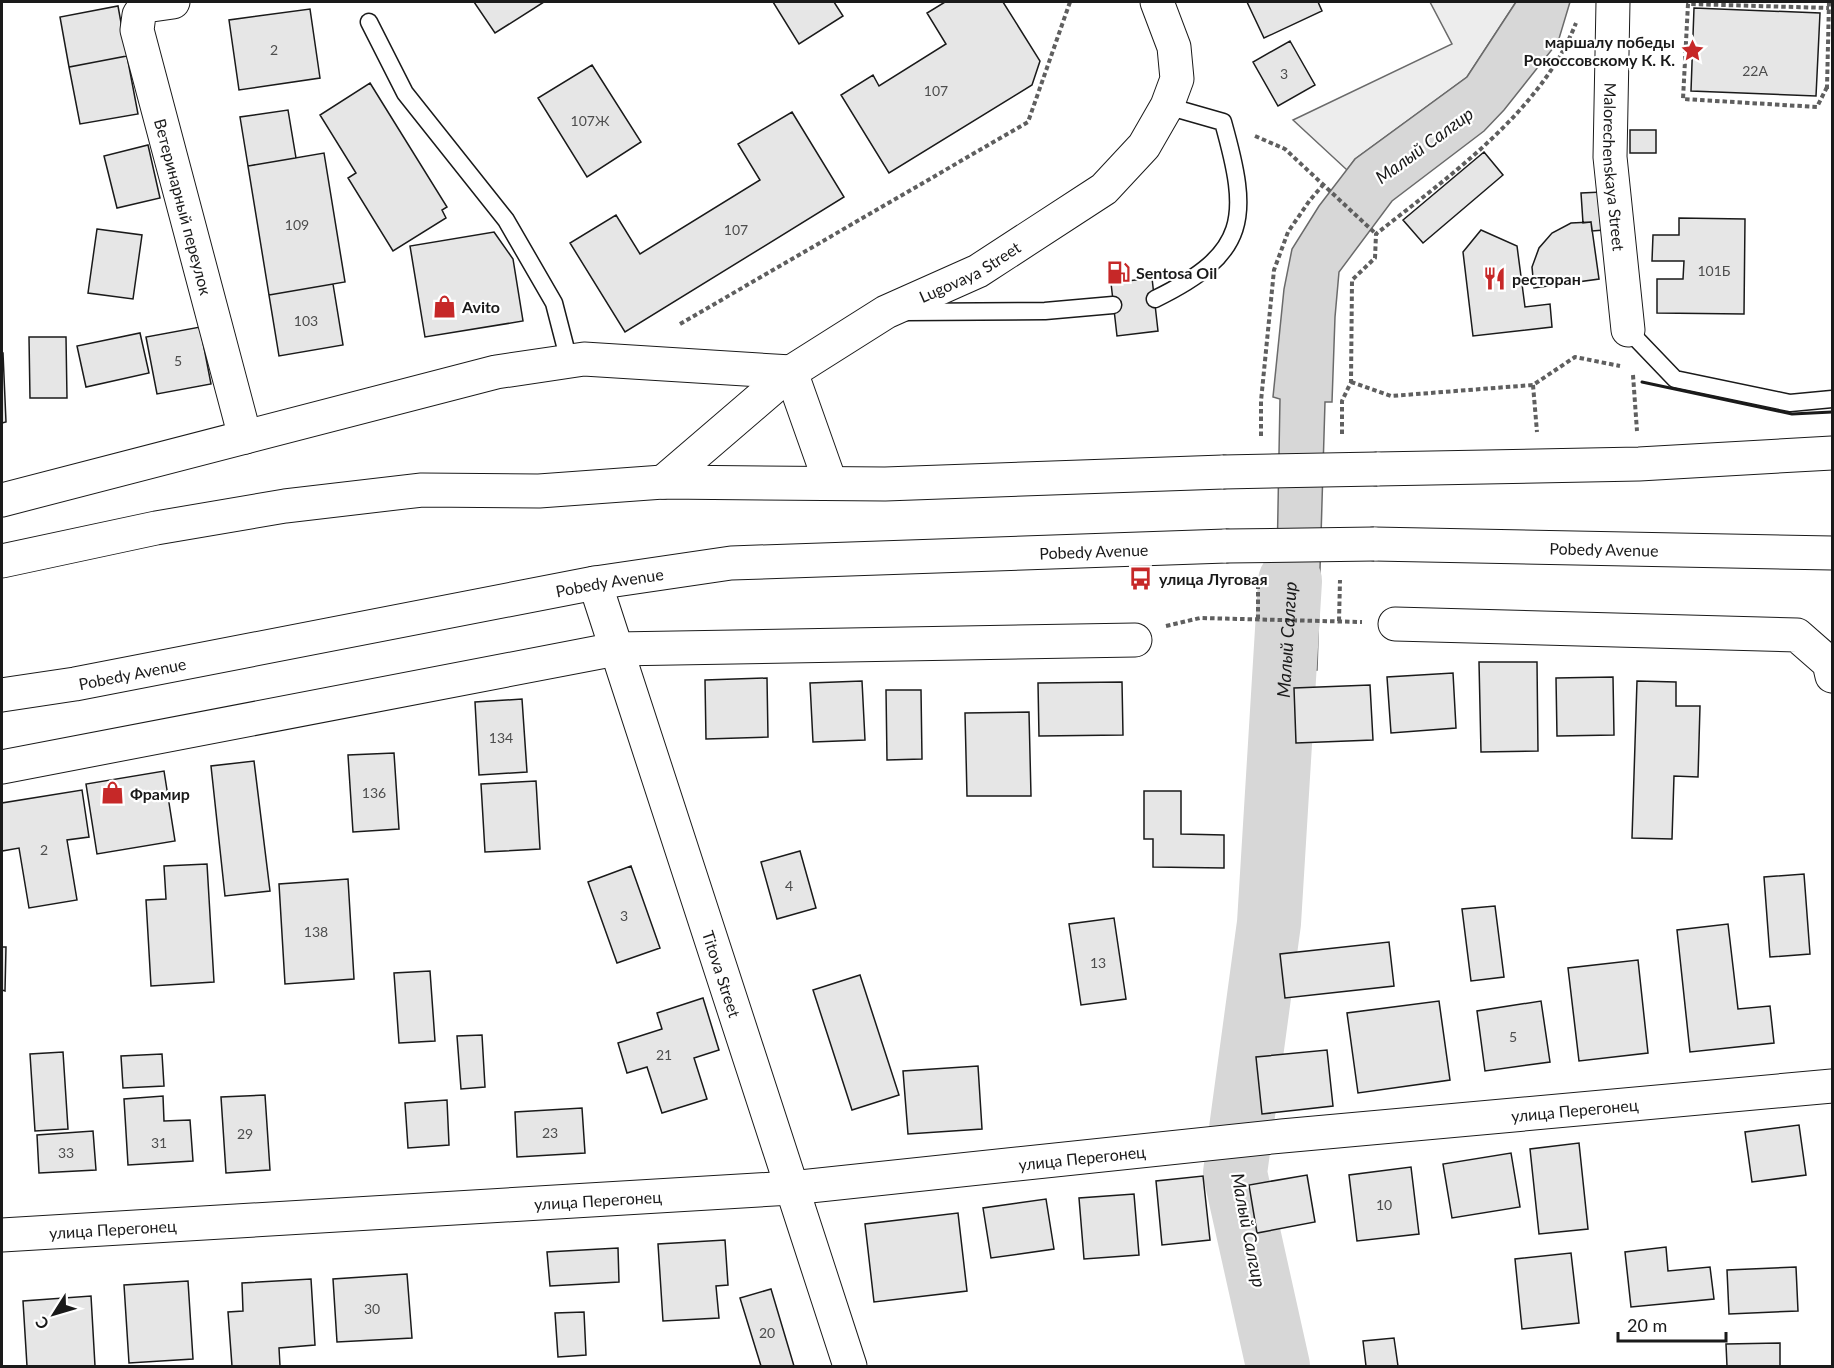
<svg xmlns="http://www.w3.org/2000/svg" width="1834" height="1368" viewBox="0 0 1834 1368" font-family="Lato,sans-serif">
<rect width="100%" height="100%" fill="#fff"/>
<path fill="#ededed" stroke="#6a6a6a" stroke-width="1.5" d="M1430 2H1516L1467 77 1355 159 1347 170 1293 120 1452 44Z"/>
<path fill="#d7d7d7" stroke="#6a6a6a" stroke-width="1.5" d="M1516 2H1570L1558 42 1504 110 1484 131 1392 201 1339 272 1335 317 1332 402H1325L1317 670 1275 671 1280 399 1273 397 1284 289 1292 249 1319 206 1355 159 1467 77Z"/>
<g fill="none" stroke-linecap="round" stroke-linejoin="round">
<path stroke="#d7d7d7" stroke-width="64" id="s1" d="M1278 1366 1235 1173 1269 923 1290 581"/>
</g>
<path fill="#e6e6e6" stroke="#1a1a1a" stroke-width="1.5" d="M474 2H544L495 33Z
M773 2H834L843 16 799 44Z
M945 2H1003L1040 61 1032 85 889 173 841 95 873 75 879 86 946 44 927 13Z
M1247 2H1318L1322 11 1264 38Z
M118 6 127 56 69 67 60 17Z
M1694 8 1820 13 1816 96 1691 91Z
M310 9 320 78 239 90 229 20Z
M1290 41 1315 85 1278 106 1253 62Z
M127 56 138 114 80 124 69 67Z
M592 65 641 142 587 177 538 98Z
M370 83 447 207 442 210 446 218 393 251 348 178 356 173 320 115Z
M288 110 296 158 248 166 240 117Z
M792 112 844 197 625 332 570 243 616 215 640 254 760 180 738 144Z
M1630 130H1656V153H1630Z
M148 145 160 198 117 208 104 156Z
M1484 152 1503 175 1423 243 1403 220Z
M324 153 345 282 269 295 248 166Z
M1602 192 1604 230 1592 231 1591 222 1583 223 1581 193Z
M1679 218 1745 219 1744 314 1657 313V279H1683L1684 261H1652L1653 235H1679Z
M1591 222 1599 279 1534 288 1532 267 1539 248 1552 233 1571 223Z
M97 229 142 235 133 299 88 293Z
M1481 230 1517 246 1525 307 1550 304 1552 327 1473 336 1463 252Z
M494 232 513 259 523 321 425 337 410 246Z
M1152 278 1158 331 1117 336 1111 283Z
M333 284 343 345 279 356 269 295Z
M200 327 211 384 157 394 146 337Z
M140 333 149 373 86 387 77 346Z
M29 337H66L67 398H30Z
M3 353 6 422 2 423V353Z
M1479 662H1537L1538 751 1481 752Z
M1453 673 1456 728 1391 733 1387 677Z
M1613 677 1614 735 1557 736 1556 678Z
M767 678 768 737 706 739 705 680Z
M862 681 865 740 813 742 810 683Z
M1637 681 1676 682V706H1700L1698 777 1674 776 1672 839 1632 838Z
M1122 682 1123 735 1039 736 1038 683Z
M1370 685 1373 740 1296 743 1294 688Z
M886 690H921L922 759 887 760Z
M522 699 527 772 479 775 475 702Z
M1029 712 1031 796H967L965 713Z
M394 753 399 829 353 832 348 755Z
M254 761 270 891 225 896 211 766Z
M164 771 175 841 97 854 86 784Z
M536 781 540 849 485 852 481 784Z
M82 790 89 837 67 840 77 900 29 908 19 848 2 851V803Z
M1144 791H1181V834L1224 835V868L1153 867V839H1144Z
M800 851 816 908 777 919 761 862Z
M207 864 214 982 151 986 146 900 166 899 164 866Z
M631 866 660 948 617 963 588 882Z
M1804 874 1810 954 1770 957 1764 877Z
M348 879 354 979 285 984 279 884Z
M1495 906 1504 977 1471 981 1462 909Z
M1114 918 1126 999 1081 1005 1069 924Z
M1728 924 1738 1009 1770 1006 1774 1043 1690 1052 1677 930Z
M1389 942 1394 986 1285 998 1280 954Z
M2 947H6L5 991 2 990Z
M1638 960 1648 1053 1579 1061 1568 968Z
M430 971 435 1041 399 1043 394 973Z
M860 975 899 1095 852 1110 813 990Z
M703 998 719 1050 694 1058 707 1099 662 1113 647 1067 627 1073 618 1043 662 1029 657 1013Z
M1439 1001 1450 1080 1358 1093 1347 1013Z
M1541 1001 1550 1062 1485 1071 1477 1011Z
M482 1035 485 1087 461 1089 457 1036Z
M1327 1050 1333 1106 1262 1114 1256 1057Z
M63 1052 68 1129 35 1131 30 1054Z
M162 1054 164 1086 123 1088 121 1056Z
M978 1066 982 1129 908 1134 903 1071Z
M265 1095 270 1170 226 1173 221 1097Z
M163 1096 164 1121 190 1120 193 1161 128 1165 124 1099Z
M447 1100 449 1145 408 1148 405 1103Z
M582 1108 585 1153 517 1157 515 1112Z
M1799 1125 1806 1175 1752 1182 1745 1132Z
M93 1131 96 1170 39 1173 37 1135Z
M1579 1143 1588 1229 1539 1234 1530 1149Z
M1511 1153 1520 1207 1452 1218 1443 1164Z
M1411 1167 1419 1234 1357 1241 1349 1175Z
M1307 1175 1315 1222 1257 1233 1249 1185Z
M1203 1176 1210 1240 1162 1245 1156 1181Z
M1134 1194 1139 1255 1084 1259 1079 1198Z
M1046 1199 1054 1249 991 1258 983 1208Z
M958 1213 967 1291 874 1302 865 1224Z
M725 1240 728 1285 716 1286 719 1318 663 1321 658 1244Z
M1666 1247 1668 1271 1710 1267 1714 1299 1631 1307 1625 1252Z
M618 1248 619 1282 550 1286 547 1252Z
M1571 1253 1579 1323 1522 1329 1515 1259Z
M1796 1267 1798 1311 1729 1314 1727 1270Z
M407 1274 412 1338 337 1342 333 1279Z
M311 1279 315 1345 279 1348 280 1366H232L228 1312 243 1311 242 1283Z
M188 1281 193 1359 129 1363 124 1285Z
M771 1289 794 1366H761L740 1298Z
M91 1296 95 1366H27L23 1301Z
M584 1312 586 1355 558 1357 555 1313Z
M1394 1338 1398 1366H1366L1363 1341Z
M1780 1343V1366H1727L1726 1344Z"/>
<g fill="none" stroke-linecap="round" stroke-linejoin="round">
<defs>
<path id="service" d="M369 22 405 93 506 220 554 303 569 361
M1155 299C1249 253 1250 218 1223 122L1167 106
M904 312 1045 311 1113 305
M1628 330 1675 379 1790 403 1832 399"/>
<g id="minor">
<path id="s2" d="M173 2 145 6 139 15 137 30 245 437"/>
<path id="s3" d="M1613 2 1610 157 1628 330"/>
<path d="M2 500 496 372 584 359 791 372"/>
<path d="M1395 624 1797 635 1829 663 1832 676"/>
<path d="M2 767 616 649 1135 640"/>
<path id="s4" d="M2 1235 791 1188 1282 1136 1832 1086"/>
</g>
<g id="secondary">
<path d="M791 372 830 482"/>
<path id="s5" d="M663 482 791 372 886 312 978 271 1104 189 1144 146 1167 106 1177 79 1174 47 1157 2"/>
<path id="s6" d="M595 583 850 1366"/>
</g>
<g id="primary">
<path d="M1377 469 1639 464 1832 453"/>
<path id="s7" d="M1374 544 1832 553"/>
<path d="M2 561 156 528 285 506 422 490 539 491 663 482 885 484 1223 472"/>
<path id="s8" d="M2 695 75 684 595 583 731 563 1226 546"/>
</g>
</defs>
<use href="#service" stroke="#1a1a1a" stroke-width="19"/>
<use href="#minor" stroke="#1a1a1a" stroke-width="35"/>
<use href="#secondary" stroke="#1a1a1a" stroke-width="35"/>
<use href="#primary" stroke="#1a1a1a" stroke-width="35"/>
<path stroke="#5f5f5f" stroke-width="4" stroke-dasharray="4.5 3" stroke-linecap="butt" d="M1829 2 1827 87H1832
M1827 87 1817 107 1683 99 1688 4 1829 8
M1255 136 1285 149 1376 234
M680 324 1028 122 1070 2
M1633 375 1637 431
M1351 382 1391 396 1533 385 1575 357 1620 366
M1533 385 1537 432
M1342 434V401L1351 382 1352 280 1375 258 1376 234C1448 177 1541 112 1576 23
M1261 436V401L1274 270 1288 232 1310 200 1323 185
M1258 619V579
M1339 621 1340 580
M1166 626 1200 618 1362 622"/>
<use href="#service" stroke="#fff" stroke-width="16"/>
<use href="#minor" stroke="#fff" stroke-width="33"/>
<use href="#secondary" stroke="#fff" stroke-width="33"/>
<use href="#primary" stroke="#fff" stroke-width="33"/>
<defs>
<path id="primary-bridge" d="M1223 472 1377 469
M1226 546 1374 544"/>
</defs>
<use href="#primary-bridge" stroke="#1a1a1a" stroke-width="35" stroke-linecap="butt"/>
<use href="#primary-bridge" stroke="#fff" stroke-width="33"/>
<path stroke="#1a1a1a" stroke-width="3" d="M1642 382 1792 414 1832 412"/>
</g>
<defs>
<symbol id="sight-bare" viewBox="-9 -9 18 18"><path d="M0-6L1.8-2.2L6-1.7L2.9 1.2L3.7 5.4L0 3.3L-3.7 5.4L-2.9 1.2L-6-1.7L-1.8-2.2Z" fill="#c62828" stroke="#fff" stroke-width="2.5" paint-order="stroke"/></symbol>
<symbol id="fuel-bare" viewBox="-9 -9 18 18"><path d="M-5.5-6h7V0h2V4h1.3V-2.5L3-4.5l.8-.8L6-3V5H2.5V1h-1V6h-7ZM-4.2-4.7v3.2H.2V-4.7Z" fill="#c62828" stroke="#fff" stroke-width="2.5" paint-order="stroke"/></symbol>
<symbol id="restaurant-bare" viewBox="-9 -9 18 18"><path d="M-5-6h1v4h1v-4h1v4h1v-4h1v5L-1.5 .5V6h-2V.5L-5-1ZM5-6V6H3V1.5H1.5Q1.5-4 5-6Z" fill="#c62828" stroke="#fff" stroke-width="2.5" paint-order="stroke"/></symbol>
<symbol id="shop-bare" viewBox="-9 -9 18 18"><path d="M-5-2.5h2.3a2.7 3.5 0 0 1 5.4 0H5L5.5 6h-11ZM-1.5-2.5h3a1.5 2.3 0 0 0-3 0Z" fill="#c62828" stroke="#fff" stroke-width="2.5" paint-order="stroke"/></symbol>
<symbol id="bus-bare" viewBox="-9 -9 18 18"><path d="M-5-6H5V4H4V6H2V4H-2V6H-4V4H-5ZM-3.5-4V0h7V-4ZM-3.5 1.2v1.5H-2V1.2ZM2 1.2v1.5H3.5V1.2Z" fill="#c62828" stroke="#fff" stroke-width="2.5" paint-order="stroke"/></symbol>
</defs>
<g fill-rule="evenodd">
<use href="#sight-bare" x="1676" y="34" width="33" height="33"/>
<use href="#fuel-bare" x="1102" y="256" width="33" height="33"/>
<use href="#restaurant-bare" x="1478" y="262" width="33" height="33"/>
<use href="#shop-bare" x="428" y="290" width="33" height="33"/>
<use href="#bus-bare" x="1124" y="562" width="33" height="33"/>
<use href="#shop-bare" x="96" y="776" width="33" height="33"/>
</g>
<g text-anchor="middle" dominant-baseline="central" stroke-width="4.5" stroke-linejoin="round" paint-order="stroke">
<g font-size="14" fill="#4d4d4d">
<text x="274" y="49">2</text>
<text x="1755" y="70">22А</text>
<text x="1284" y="73">3</text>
<text x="936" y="90">107</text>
<text x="590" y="120">107Ж</text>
<text x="297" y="224">109</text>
<text x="736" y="229">107</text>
<text x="1714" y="270">101Б</text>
<text x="306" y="320">103</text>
<text x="178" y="360">5</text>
<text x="501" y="737">134</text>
<text x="374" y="792">136</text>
<text x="44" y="849">2</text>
<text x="789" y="885">4</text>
<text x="624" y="915">3</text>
<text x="316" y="931">138</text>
<text x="1098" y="962">13</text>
<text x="1513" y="1036">5</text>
<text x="664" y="1054">21</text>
<text x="550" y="1132">23</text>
<text x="245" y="1133">29</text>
<text x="159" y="1142">31</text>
<text x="66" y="1152">33</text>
<text x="1384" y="1204">10</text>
<text x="372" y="1308">30</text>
<text x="767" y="1332">20</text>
</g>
<g font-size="16" font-weight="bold" fill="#1a1a1a" stroke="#fff" text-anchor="start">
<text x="1675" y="41" text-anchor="end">маршалу победы<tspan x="1675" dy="18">Рокоссовскому К. К.</tspan></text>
<text x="1136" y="272">Sentosa Oil</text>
<text x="1512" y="278">ресторан</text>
<text x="462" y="306">Avito</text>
<text x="1159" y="578">улица Луговая</text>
<text x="130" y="793">Фрамир</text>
</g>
<g font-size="16" fill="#1a1a1a" stroke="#fff">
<text stroke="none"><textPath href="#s3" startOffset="165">Malorechenskaya Street</textPath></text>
<text stroke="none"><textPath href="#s2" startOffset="237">Ветеринарный переулок</textPath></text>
<text stroke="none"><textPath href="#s5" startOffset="374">Lugovaya Street</textPath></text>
<text stroke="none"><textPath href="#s7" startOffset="230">Pobedy Avenue</textPath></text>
<text stroke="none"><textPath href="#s8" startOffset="1104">Pobedy Avenue</textPath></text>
<text stroke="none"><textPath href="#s8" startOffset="618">Pobedy Avenue</textPath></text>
<text stroke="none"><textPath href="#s8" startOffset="132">Pobedy Avenue</textPath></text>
<text stroke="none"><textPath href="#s6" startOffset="411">Titova Street</textPath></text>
<text stroke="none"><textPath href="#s4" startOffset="1578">улица Перегонец</textPath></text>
<text stroke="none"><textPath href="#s4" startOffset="1083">улица Перегонец</textPath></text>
<text stroke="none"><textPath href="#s4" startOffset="597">улица Перегонец</textPath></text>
<text stroke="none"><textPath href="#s4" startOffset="111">улица Перегонец</textPath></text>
</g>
<g font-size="18" font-style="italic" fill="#1a1a1a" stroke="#fff">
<text transform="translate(1424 145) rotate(-36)">Малый Салгир</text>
<text stroke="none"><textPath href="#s1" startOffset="734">Малый Салгир</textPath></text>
<text transform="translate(1249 1230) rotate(79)">Малый Салгир</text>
</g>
</g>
<rect width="1834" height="1368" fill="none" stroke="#1a1a1a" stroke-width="6"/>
<g transform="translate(54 1314) rotate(233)" stroke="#ffffff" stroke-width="4.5" paint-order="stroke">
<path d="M0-4.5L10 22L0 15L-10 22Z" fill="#1a1a1a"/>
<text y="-9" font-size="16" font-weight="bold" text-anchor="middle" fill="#1a1a1a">С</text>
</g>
<path d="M1618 1332v9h108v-9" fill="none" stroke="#1a1a1a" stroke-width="3"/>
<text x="1627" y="1332" font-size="18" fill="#1a1a1a" stroke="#ffffff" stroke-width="4.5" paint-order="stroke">20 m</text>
</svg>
